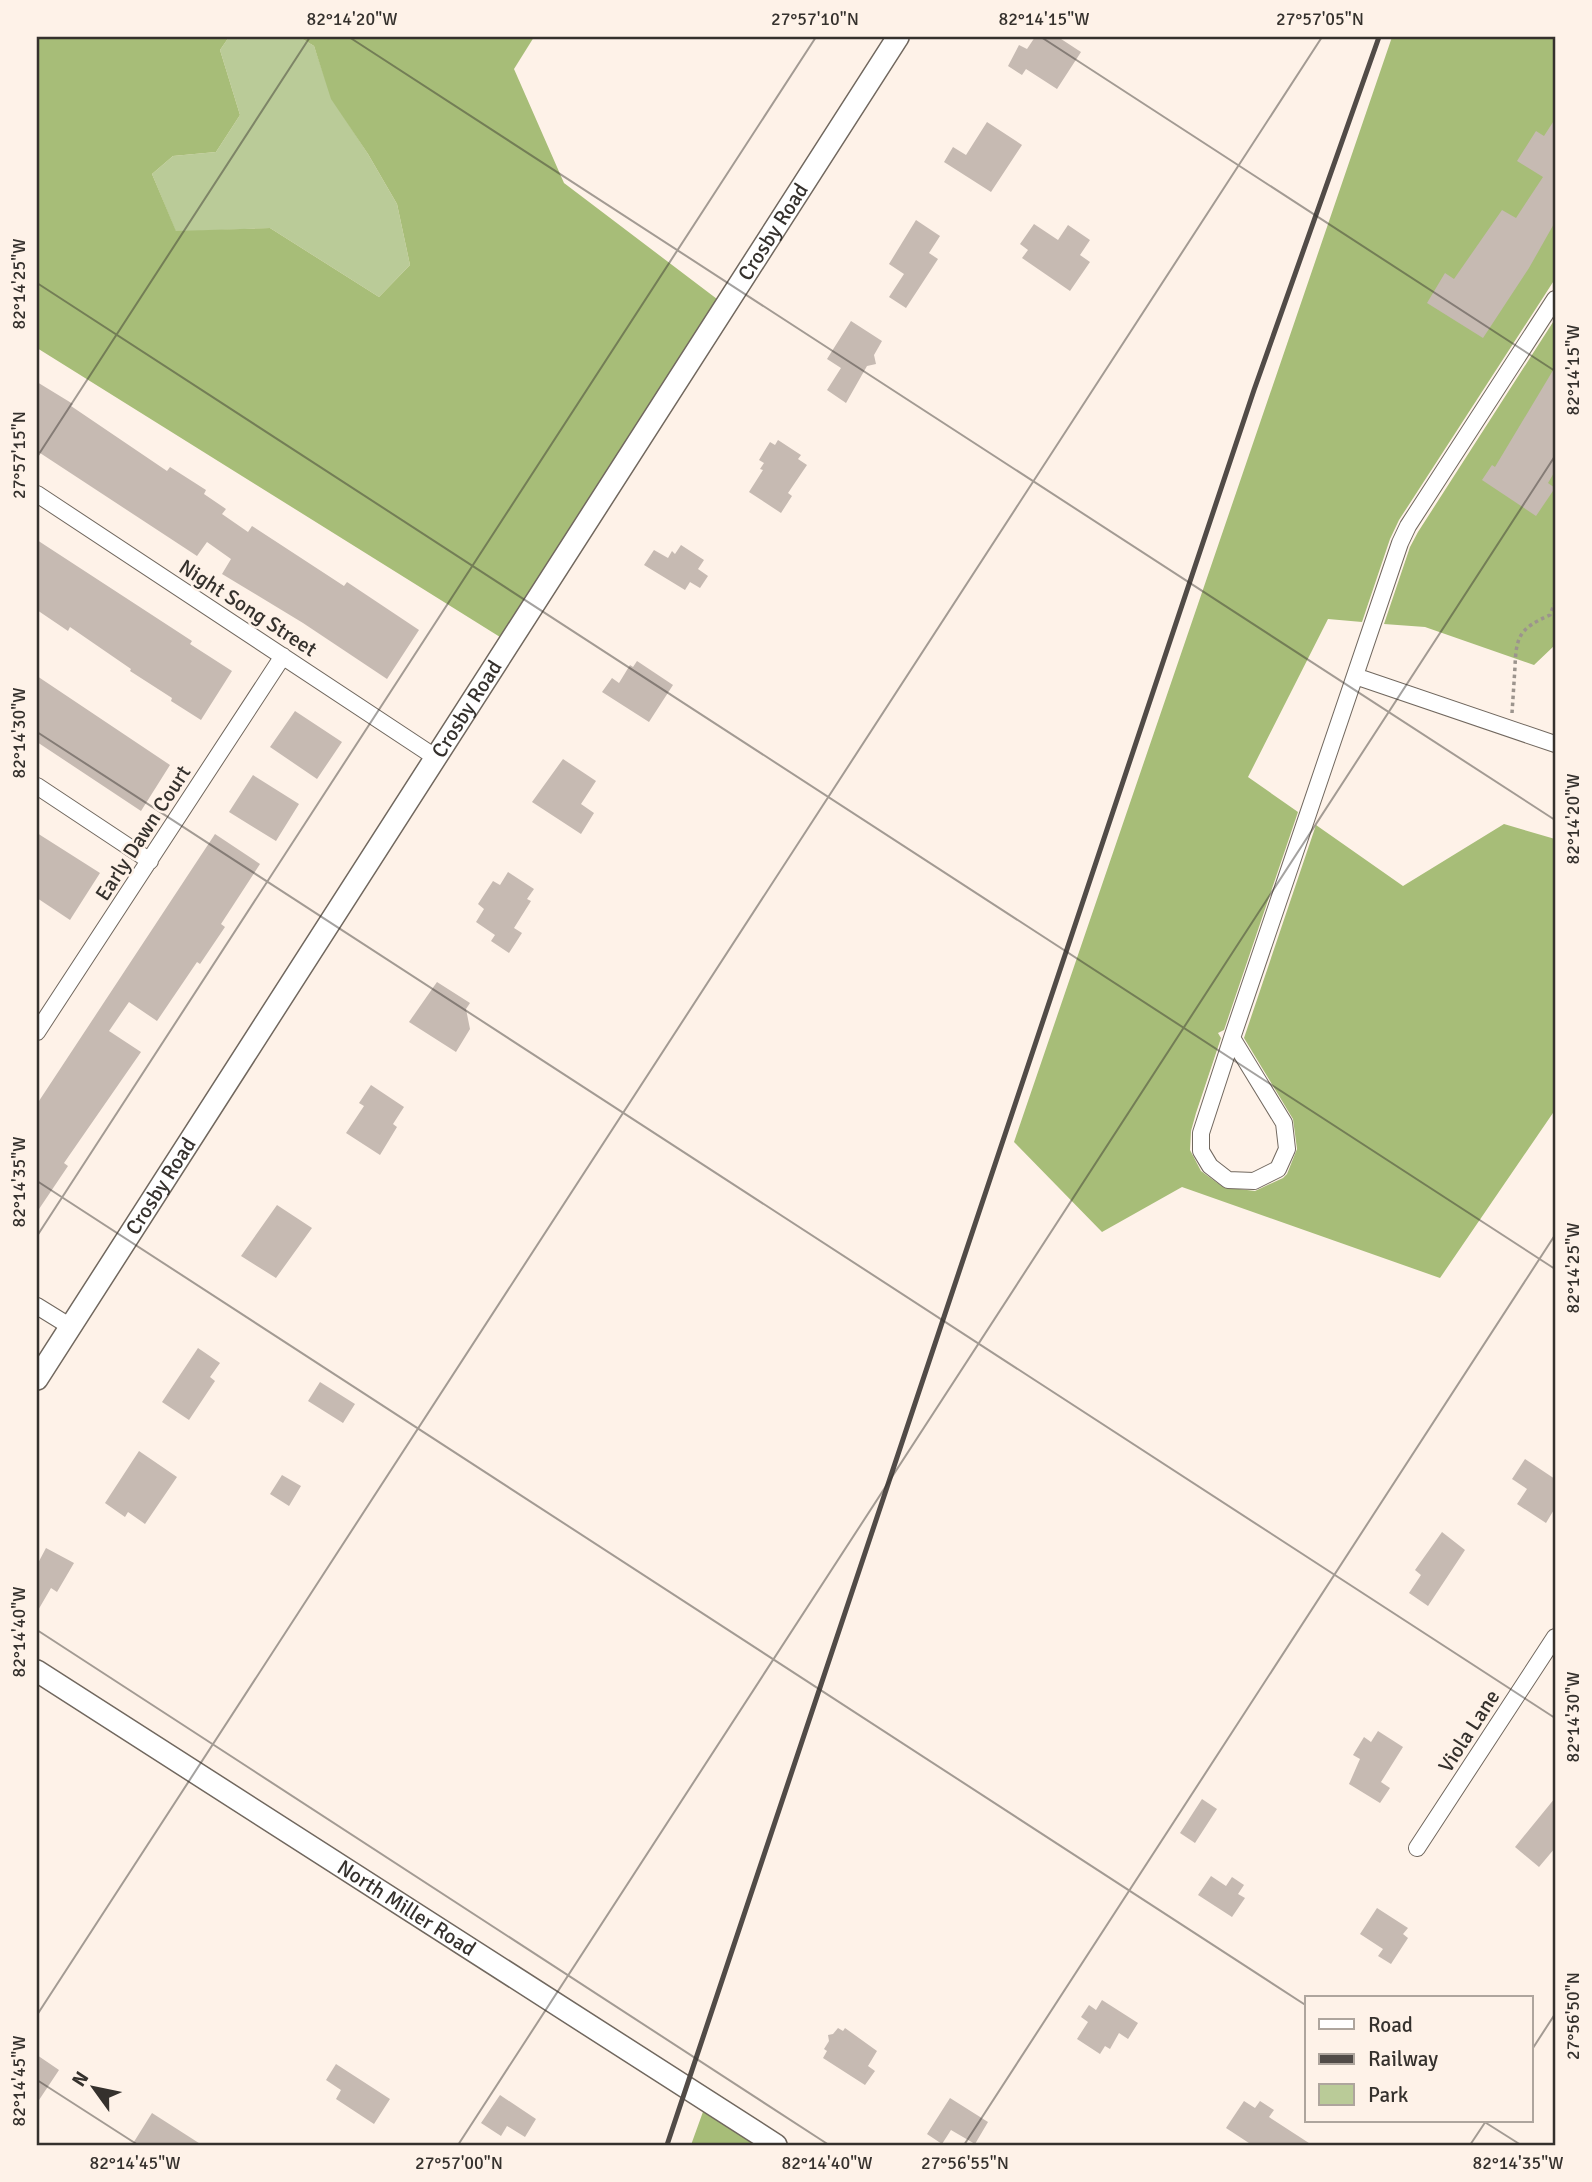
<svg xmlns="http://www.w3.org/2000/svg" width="1592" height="2182" viewBox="0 0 1592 2182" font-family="Signika,sans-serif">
<rect width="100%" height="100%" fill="#fef2e8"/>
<path fill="#bacb98" d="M229 37H299L314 46 332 99 368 154 397 204 410 265 379 297 270 228 176 232 152 174 173 156 216 152 240 115 220 50Z"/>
<path fill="#a7bd78" d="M37 37H229L220 50 240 115 216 152 173 156 152 174 176 231 270 228 379 297 410 265 397 204 368 154 331 99 314 46 299 37H534L514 69 564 183 717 299 500 637 37 348Z
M1392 37H1555V279L1399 520 1390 539 1362 622 1328 619 1248 777 1298 812 1224 1030 1218 1033 1221 1038 1196 1113 1191 1131 1190 1150 1201 1171 1223 1187 1255 1191 1283 1178 1287 1174 1297 1149 1293 1119 1244 1038 1316 825 1403 886 1504 824 1555 839V1110L1440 1278 1182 1187 1102 1232 1014 1142Z
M1555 319V645L1534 665 1425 627 1384 624 1410 547 1418 532Z
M704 2109 759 2145H691Z"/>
<path fill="#c6bab2" d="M1035 37H1058L1081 52 1057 89 1026 69 1022 75 1008 66 1019 45 1027 49Z
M1555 119V222L1529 268 1483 338 1427 303 1445 273 1454 279 1502 210 1516 218 1543 177 1517 161 1536 131 1544 136Z
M987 122 1022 145 991 192 944 162 953 147 966 155Z
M916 220 940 236 929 253 938 259 906 308 889 297 904 274 889 264Z
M1034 224 1058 240 1068 225 1090 240 1080 255 1090 262 1070 291 1022 258 1028 250 1020 244Z
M851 321 882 341 874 355 876 364 867 366 846 403 827 390 841 368 827 359Z
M1555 367V471L1548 483 1555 488 1536 516 1482 480 1492 465 1495 467Z
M37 382 73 404 71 406 167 471 170 467 206 490 204 494 226 509 222 514 248 532 252 526 344 586 347 582 419 630 387 679 303 623 222 574 231 559 207 542 197 556 37 451Z
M778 440 801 455 798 459 807 465 788 493 792 496 781 513 749 492 763 470 760 469 764 463 759 460 770 442 775 445Z
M37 540 192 641 190 644 232 671 201 720 171 701 172 698 130 671 131 669 70 627 68 631 37 610Z
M681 545 704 560 698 569 708 576 700 588 690 582 685 590 644 565 654 550 668 558 672 551 675 554Z
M637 661 673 685 649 722 602 692 612 678 619 683 630 665 633 667Z
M37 676 170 765 141 811 37 742Z
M295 711 342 742 317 779 270 747Z
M563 759 596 781 581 804 594 813 581 834 532 802Z
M253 775 299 804 276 841 229 812Z
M37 833 100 873 70 920 37 898Z
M215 834 260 864 221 924 225 927 200 964 197 962 157 1021 129 1002 109 1031 141 1052 64 1163 68 1166 37 1212V1104Z
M508 872 534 889 527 899 531 901 514 928 522 933 509 953 491 941 495 935 476 922 484 909 478 904 493 881 500 885Z
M437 982 470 1003 466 1009 470 1029 456 1052 409 1022Z
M371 1085 404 1107 393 1124 397 1127 380 1155 346 1133 364 1106 359 1103Z
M277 1205 312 1228 276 1278 241 1256Z
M198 1348 220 1363 210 1377 215 1381 189 1420 162 1402Z
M320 1382 355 1404 343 1423 308 1401Z
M139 1451 177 1477 145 1524 128 1512 125 1517 105 1503Z
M1525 1459 1555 1479V1508L1546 1523 1517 1504 1527 1489 1512 1479Z
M282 1475 301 1486 289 1506 270 1494Z
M1442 1532 1465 1550 1428 1606 1409 1593 1421 1575 1415 1570Z
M46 1548 74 1563 57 1592 51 1588 37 1612V1565Z
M1378 1731 1403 1747 1381 1782 1390 1788 1380 1803 1349 1784 1360 1759 1353 1755 1364 1737 1371 1742Z
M1555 1798V1848L1539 1867 1515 1847Z
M1202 1799 1217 1809 1195 1843 1180 1833Z
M1211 1876 1226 1886 1232 1877 1244 1885 1238 1894 1245 1898 1232 1917 1198 1895Z
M1377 1908 1408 1928 1403 1934 1408 1938 1391 1964 1378 1956 1383 1949 1360 1934Z
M1102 2000 1138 2023 1128 2039 1119 2033 1110 2049 1105 2046 1100 2054 1077 2039 1088 2022 1081 2017 1089 2005 1096 2010Z
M838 2028 843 2031 845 2028 877 2051 868 2066 875 2071 865 2085 823 2058 827 2051 824 2049 829 2041 828 2035 833 2034Z
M37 2055 59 2070 37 2103Z
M336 2064 390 2099 374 2124 336 2099 341 2090 326 2080Z
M500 2095 536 2119 525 2137 507 2126 501 2136 481 2123Z
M950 2098 988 2122 975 2144 951 2130 942 2144 927 2134Z
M1244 2101 1255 2108 1260 2101 1274 2110 1269 2117 1312 2145H1252L1226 2128Z
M152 2113 202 2145H132Z"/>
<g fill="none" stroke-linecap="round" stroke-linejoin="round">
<defs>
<path id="street" d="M37 494 435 757
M1355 676 1555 744
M37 786 150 861
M37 1032 283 656
M1232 1038 1284 1123 1287 1149 1278 1169 1254 1181 1228 1180 1210 1166 1201 1151V1133L1232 1038 1400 543 1408 526 1555 299
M37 1306 71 1327
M1417 1848 1555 1637"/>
<g id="secondary">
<path id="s1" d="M37 1379 898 37"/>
<path id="s2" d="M37 1671 776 2145"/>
</g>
</defs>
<use href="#street" stroke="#71685f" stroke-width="18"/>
<use href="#secondary" stroke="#71685f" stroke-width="24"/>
<path stroke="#9c948d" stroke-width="3.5" stroke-dasharray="3.5 3.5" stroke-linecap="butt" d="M1512 713C1513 698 1514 683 1515 667 1516 636 1520 628 1550 615L1555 602"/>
<use href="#street" stroke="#fff" stroke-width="16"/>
<use href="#secondary" stroke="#fff" stroke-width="21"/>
<path stroke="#514b47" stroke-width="5" d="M667 2145 1254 390 1379 37"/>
</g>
<path fill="none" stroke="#35312d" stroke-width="2" stroke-opacity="0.45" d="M349 37 1555 820M1041 37 1555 371M37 283 1555 1269M37 457 310 37M37 732 1555 1718M37 1181 1307 2006M37 1236 816 37M37 1630 829 2145M37 2015 1322 37M1531 2051 1555 2014M37 2080 138 2145M1483 2121 1521 2145M458 2145 1555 456M964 2145 1555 1235M1470 2145 1486 2121"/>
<g text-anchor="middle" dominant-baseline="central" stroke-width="5" stroke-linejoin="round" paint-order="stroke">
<g font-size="21" fill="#35312d" stroke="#fef2e8">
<text stroke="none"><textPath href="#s1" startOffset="1363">Crosby Road</textPath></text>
<text transform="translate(248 608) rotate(33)">Night Song Street</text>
<text stroke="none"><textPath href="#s1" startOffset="796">Crosby Road</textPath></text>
<text transform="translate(143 833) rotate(-57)">Early Dawn Court</text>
<text stroke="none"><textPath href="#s1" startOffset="229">Crosby Road</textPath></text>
<text transform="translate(1469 1731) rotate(-57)">Viola Lane</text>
<text stroke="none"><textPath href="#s2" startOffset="439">North Miller Road</textPath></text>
</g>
</g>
<rect width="1592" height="2182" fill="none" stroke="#fef2e8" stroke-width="77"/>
<rect x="1305" y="1996" width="228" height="126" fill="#fef2e8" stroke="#aea59d" stroke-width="2"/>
<rect x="1319" y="2019" width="35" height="10" fill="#ffffff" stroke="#aea59d" stroke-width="2"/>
<text x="1368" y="2032" font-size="21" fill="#35312d">Road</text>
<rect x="1319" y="2054" width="35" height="10" fill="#514b47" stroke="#aea59d" stroke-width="2"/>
<text x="1368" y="2066" font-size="21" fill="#35312d">Railway</text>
<rect x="1319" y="2084" width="35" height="21" fill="#bacb98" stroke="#aea59d" stroke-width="2"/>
<text x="1368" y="2102" font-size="21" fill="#35312d">Park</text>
<g transform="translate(94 2088) rotate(303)" stroke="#fef2e8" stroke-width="5" paint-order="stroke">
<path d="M0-5L12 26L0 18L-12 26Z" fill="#35312d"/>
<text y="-10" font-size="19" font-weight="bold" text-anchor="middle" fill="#35312d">N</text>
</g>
<rect x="38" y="38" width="1516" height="2106" fill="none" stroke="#35312d" stroke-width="2.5"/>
<g font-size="18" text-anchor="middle" fill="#35312d">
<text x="352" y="25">82°14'20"W</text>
<text x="815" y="25">27°57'10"N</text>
<text x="1044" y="25">82°14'15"W</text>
<text x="1320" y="25">27°57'05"N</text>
<text transform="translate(19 284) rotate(-90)" y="6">82°14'25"W</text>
<text transform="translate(1573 370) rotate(-90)" y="6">82°14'15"W</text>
<text transform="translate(19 455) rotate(-90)" y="6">27°57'15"N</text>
<text transform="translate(19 733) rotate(-90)" y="6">82°14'30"W</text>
<text transform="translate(1573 819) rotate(-90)" y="6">82°14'20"W</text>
<text transform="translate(19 1182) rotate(-90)" y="6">82°14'35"W</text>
<text transform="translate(1573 1268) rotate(-90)" y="6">82°14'25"W</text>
<text transform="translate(19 1632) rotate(-90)" y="6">82°14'40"W</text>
<text transform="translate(1573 1717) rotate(-90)" y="6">82°14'30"W</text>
<text transform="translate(1573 2016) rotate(-90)" y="6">27°56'50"N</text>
<text transform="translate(19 2081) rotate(-90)" y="6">82°14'45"W</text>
<text x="135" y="2169">82°14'45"W</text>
<text x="459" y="2169">27°57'00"N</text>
<text x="827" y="2169">82°14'40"W</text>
<text x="965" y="2169">27°56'55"N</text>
<text x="1518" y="2169">82°14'35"W</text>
</g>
</svg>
